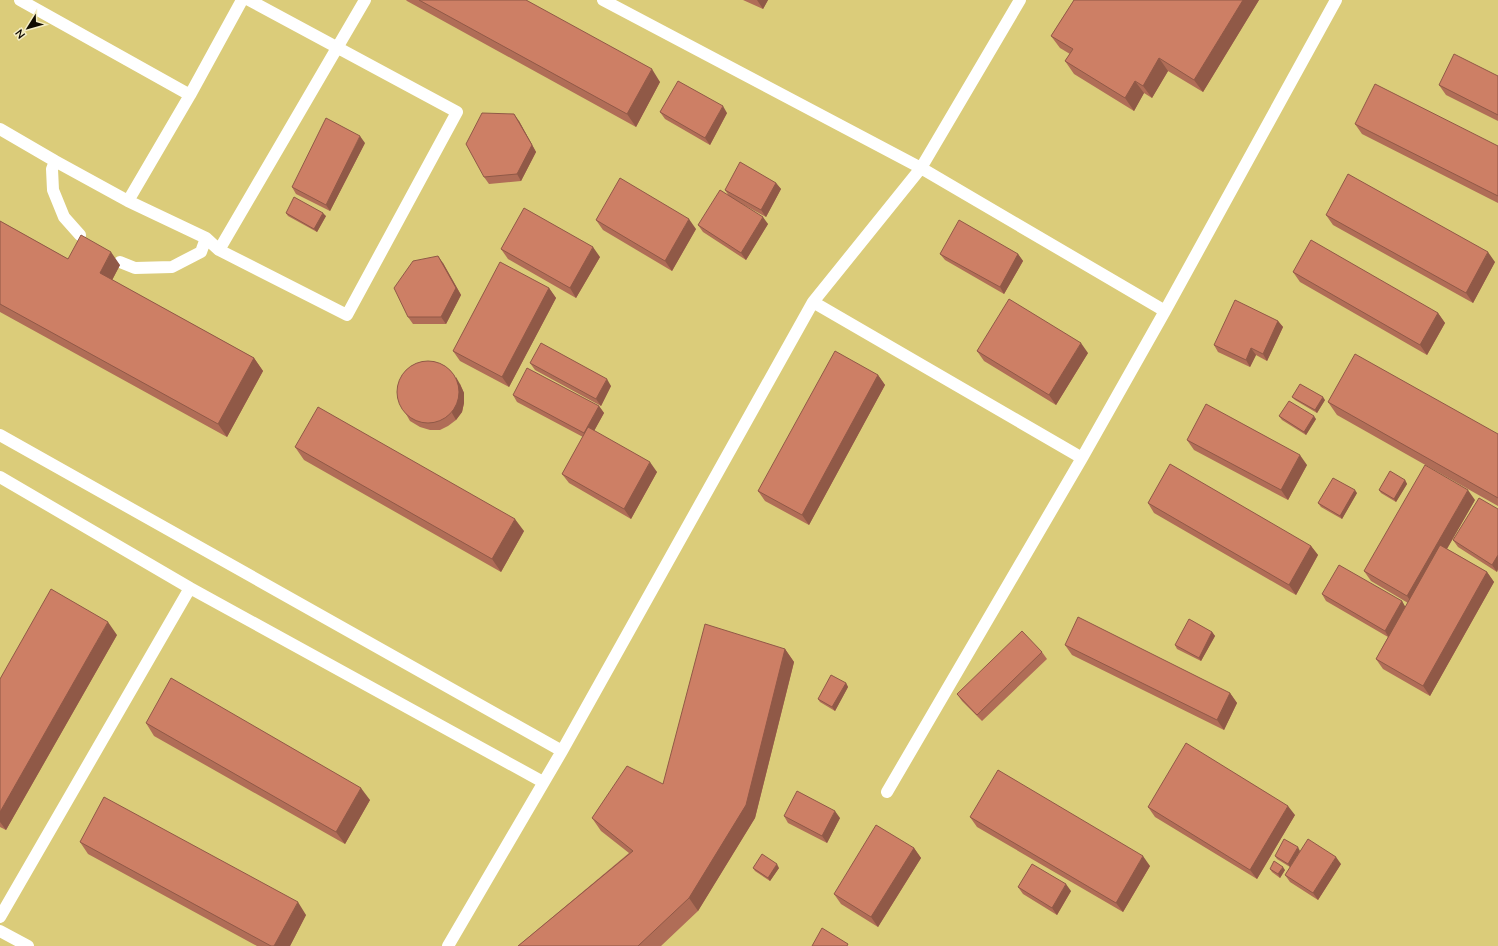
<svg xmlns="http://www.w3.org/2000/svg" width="1498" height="946" viewBox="0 0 1498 946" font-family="Mulish,sans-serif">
<rect width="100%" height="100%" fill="#dbcc7a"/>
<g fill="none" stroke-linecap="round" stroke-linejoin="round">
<path stroke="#fff" stroke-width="12" d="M20 0 190 95
M603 0 921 168 1165 311
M0 129 55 161 128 201 206 238 219 250 347 315 457 112 249 0
M55 161 52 169 53 190 64 217 80 235
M128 201 190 95 242 0
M219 250 365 0
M120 262 135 268 172 267 201 252 206 238
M813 302 1082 458
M0 435 562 751
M0 477 190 588 543 782
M887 792 1082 458 1165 311 1336 0
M0 917 190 588
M0 931 28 946
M448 946 562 751 813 302 921 168 1020 0"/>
</g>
<path fill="#b06d57" d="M406 0H526L660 82 636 127 407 1Z
M743 0H768L763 9Z
M1074 0H1259L1203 92 1168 71 1152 98 1144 93 1134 111 1074 74 1065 61 1070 54 1060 48 1051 36Z
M1498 76V121L1446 95 1439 85Z
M660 112 727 113 710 145 665 119Z
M519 121 536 152 521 181 489 184 484 177Z
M1355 124 1498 146V203L1362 134Z
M365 143 330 211 296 194 292 187Z
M776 183 781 189 766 217 737 201 768 224 746 260 703 232 698 225 729 196 725 190Z
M286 213 326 216 317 232 288 216Z
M1326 215 1495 262 1473 303 1333 225Z
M596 220 696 229 672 271 603 230Z
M0 221 68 259 120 265 112 280 254 358 263 371 227 437 0 312Z
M501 249 600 257 576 298 508 259Z
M940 254H1018L1023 261 1004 294 945 260Z
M443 263 461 295 446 324H413L408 317Z
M1293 272 1438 313 1445 323 1427 355 1300 282Z
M549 288 556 298 509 387 460 361 453 351Z
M1278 321 1283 327 1267 361 1256 355 1250 367 1218 352 1214 345Z
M977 351 1088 353 1056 405 984 361Z
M530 363 611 386 601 406 535 370Z
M878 375 885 385 809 525 765 501 758 491Z
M460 384 464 393V403L462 412 456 420 448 426 440 430H430L420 427 410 421 406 414Z
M513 395 599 406 604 413 594 431 657 472 631 519 569 483 562 474 583 437 517 402Z
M1292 397 1325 400 1317 413 1295 400Z
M1328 402 1498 434V506L1337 415Z
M1279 416 1316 419 1306 435 1282 420Z
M1187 440 1307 465 1288 500 1194 450Z
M295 447 524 531 501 572 304 460Z
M1405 480 1407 484 1396 502 1381 493 1379 490Z
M1357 493 1342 519 1321 507 1318 503Z
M1475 500 1447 549 1487 572 1494 582 1430 696 1383 669 1376 659 1388 637 1326 601 1322 594 1402 601 1405 607 1408 603 1371 581 1364 571Z
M1148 503 1311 546 1318 555 1296 595 1154 513Z
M1498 509V569L1497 572 1458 547 1453 540Z
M1212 632 1215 636 1201 661 1177 649 1175 645Z
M117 635 6 830 0 827V679Z
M1065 645 1230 693 1237 703 1224 730 1072 655Z
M785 649 794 662 755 818 698 911 661 946H518L629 853 601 831 592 818 663 784Z
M1042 652 1047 659 982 721 962 701 957 694Z
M846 683 848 687 835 711 820 702 818 699Z
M146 723 370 800 345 844 154 736Z
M1148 807 1295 815 1257 879 1155 817Z
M784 816 840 818 827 843 788 823Z
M970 817 1150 866 1123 912 977 827Z
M80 842 306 915 290 946H257L88 854Z
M914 848 921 858 878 927 841 904 834 894Z
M1300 851 1290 867 1277 859 1275 856Z
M1341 864 1318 900 1290 882 1285 875Z
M753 868H779L770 881 755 871Z
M1270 869 1285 870 1280 878 1272 872Z
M1018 887 1071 891 1057 915 1023 894Z"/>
<path fill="#905947" d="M757 0H768L763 9Z
M1243 0H1259L1203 92 1194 80Z
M1159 58 1168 71 1152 98 1143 86Z
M652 69 660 82 636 127 627 114Z
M1135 81 1144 93 1134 111 1125 98Z
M723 106 727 113 710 145 705 138Z
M514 114 519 121 536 152 521 181 517 174Z
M360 136 365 143 330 211 326 205Z
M776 183 781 189 766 217 761 210Z
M323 213 326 216 317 232 314 229Z
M763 217 768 224 746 260 741 253Z
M689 219 696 229 672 271 665 261Z
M593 247 600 257 576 298 570 288Z
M111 252 120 265 109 286 100 273Z
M1488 252 1495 262 1473 303 1466 293Z
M1018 254 1023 261 1004 294 1000 287Z
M438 256 443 263 461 295 446 324 441 317Z
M549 288 556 298 509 387 502 377Z
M1438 313 1445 323 1427 355 1420 345Z
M1278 321 1283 327 1267 361 1263 354Z
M1081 343 1088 353 1056 405 1049 395Z
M1251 348 1256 355 1250 367 1246 360Z
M254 358 263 371 227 437 218 424Z
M878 375 885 385 809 525 802 515Z
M456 377 460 384 464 393V403L462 412 456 420 452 413Z
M607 379 611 386 601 406 596 399Z
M1323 397 1325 400 1317 413 1315 410Z
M599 406 604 413 589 440 584 433Z
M1314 416 1316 419 1306 435 1304 432Z
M1300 455 1307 465 1288 500 1281 490Z
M650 462 657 472 631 519 624 509Z
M1405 480 1407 484 1396 502 1394 499Z
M1355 490 1357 493 1342 519 1340 516Z
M1468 490 1475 500 1414 606 1407 596Z
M515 519 524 531 501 572 492 559Z
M1311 546 1318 555 1296 595 1289 585Z
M1498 555V569L1497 572 1492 565Z
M1487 572 1494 582 1430 696 1423 686Z
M1402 601 1406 608 1389 638 1385 631Z
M108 622 117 635 6 830 0 822V812Z
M1212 632 1215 636 1201 661 1199 658Z
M785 649 794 662 755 818 698 911 689 898Z
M846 683 848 687 835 711 832 707Z
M1230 693 1237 703 1224 730 1217 720Z
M361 788 370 800 345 844 336 832Z
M1288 806 1295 815 1257 879 1250 870Z
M835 811 840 818 827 843 822 836Z
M1298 847 1300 851 1290 867 1288 864Z
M914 848 921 858 878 927 871 917Z
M1143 856 1150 866 1123 912 1116 903Z
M1336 857 1341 864 1318 900 1313 893Z
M777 864 779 868 770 881 768 878Z
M1283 867 1285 870 1280 878 1278 874Z
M1066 884 1071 891 1057 915 1052 908Z
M298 902 306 915 290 946H274Z"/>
<path fill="#cd7f65" stroke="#905947" d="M419 0H526L652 69 627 114Z
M1074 0H1243L1194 80 1159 58 1143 86 1135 81 1125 98 1065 61 1073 49 1051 36Z
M1454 54 1498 76V115L1439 85Z
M678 81 723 106 705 138 660 112Z
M1375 84 1498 146V196L1355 124Z
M482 113 514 114 532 145 517 174 484 177 466 144Z
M326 118 360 136 326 205 292 187Z
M740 162 776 183 761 210 725 190Z
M1348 174 1488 252 1466 293 1326 215Z
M620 178 689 219 665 261 596 220Z
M720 190 763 217 741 253 698 225Z
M294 197 323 213 314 229 286 213Z
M524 208 593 247 570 288 501 249Z
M959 220 1018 254 1000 287 940 254Z
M0 221 68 259 81 235 111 252 100 273 254 358 218 424 0 304Z
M1311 240 1438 313 1420 345 1293 272Z
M438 256 456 288 441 317H408L394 288 413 261Z
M500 262 549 288 502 377 453 351Z
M1009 299 1081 343 1049 395 977 351Z
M1235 300 1278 321 1263 354 1251 348 1246 360 1214 345Z
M541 343 607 379 596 399 530 363Z
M835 351 878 375 802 515 758 491Z
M1355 354 1498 434V498L1328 402Z
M397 392a31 31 0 1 1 62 0a31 31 0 1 1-62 0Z
M527 368 599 406 584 433 513 395Z
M1300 384 1323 397 1315 410 1292 397Z
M1289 401 1314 416 1304 432 1279 416Z
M1206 404 1300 455 1281 490 1187 440Z
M318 407 515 519 492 559 295 447Z
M588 427 650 462 624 509 562 474Z
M1170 464 1311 546 1289 585 1148 503Z
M1425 465 1468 490 1407 596 1364 571Z
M1390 471 1405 480 1394 499 1379 490Z
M1333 478 1355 490 1340 516 1318 503Z
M1479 498 1498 509V555L1492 565 1453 540Z
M1440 545 1487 572 1423 686 1376 659Z
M1339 565 1402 601 1385 631 1322 594Z
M51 589 108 622 0 812V679Z
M1078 617 1230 693 1217 720 1065 645Z
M1189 619 1212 632 1199 658 1175 645Z
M705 624 785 649 746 805 689 898 638 946H518L633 851 592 818 627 766 663 784Z
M1022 631 1042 652 977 715 957 694Z
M831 675 846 683 832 707 818 699Z
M171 678 361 788 336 832 146 723Z
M1186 743 1288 806 1250 870 1148 807Z
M998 770 1143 856 1116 903 970 817Z
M797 791 835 811 822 836 784 816Z
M104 797 298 902 274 946H271L80 842Z
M876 825 914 848 871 917 834 894Z
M1284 839 1298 847 1288 864 1275 856Z
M1308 839 1336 857 1313 893 1285 875Z
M762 854 777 864 768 878 753 868Z
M1274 861 1283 867 1278 874 1270 869Z
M1032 864 1066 884 1052 908 1018 887Z
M822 928 848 944 847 946H812Z"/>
<g transform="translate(28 28) rotate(233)" stroke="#f3ecc4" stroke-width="3" paint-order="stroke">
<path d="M0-3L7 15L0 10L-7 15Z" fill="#100b00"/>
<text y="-6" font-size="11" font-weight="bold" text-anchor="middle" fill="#100b00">N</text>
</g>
</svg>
